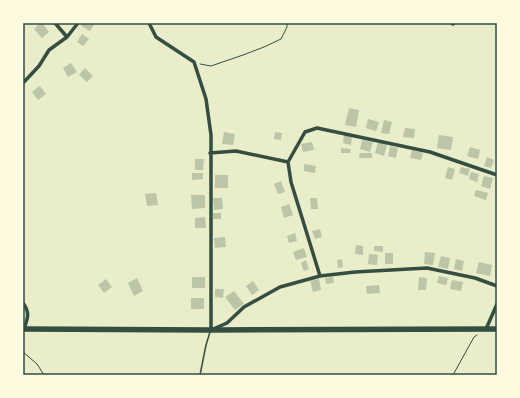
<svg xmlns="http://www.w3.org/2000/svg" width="520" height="398" viewBox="0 0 520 398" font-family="'Fira Sans',sans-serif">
<rect width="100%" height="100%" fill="#e9edc9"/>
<path fill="#bcc5a7" d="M40 23H42L49 32 42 38 34 29Z
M83 23H95L90 31 81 26Z
M82 34 89 39 83 46 77 42Z
M71 63 77 72 68 77 63 68Z
M85 68 93 76 87 82 79 75Z
M40 86 46 94 38 100 32 92Z
M349 108 359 110 356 127 345 125Z
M368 119 379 122 376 131 366 128Z
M384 120 392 122 389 134 381 133Z
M405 128 415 129 414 138 403 137Z
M224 132 235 134 233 145 222 144Z
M275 132 282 133 281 140 274 139Z
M344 135 352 137 351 145 343 143Z
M439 135 453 137 451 150 437 148Z
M362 140 373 142 370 152 360 149Z
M312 142 314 150 303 152 301 144Z
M378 142 387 145 384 156 375 153Z
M390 146 398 148 396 158 388 156Z
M470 147 480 150 478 159 467 156Z
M341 148 351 149 350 153H341Z
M412 150 423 153 421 160 410 158Z
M360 153H372V158H359Z
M487 157 494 160 491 168 484 166Z
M195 159H204L203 170H195Z
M304 164 316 166 315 173 304 171Z
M448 167 455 169 452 180 445 178Z
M461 167 470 169 468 176 459 173Z
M471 172 479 174 477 182 469 179Z
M192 173H203V179L192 180Z
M215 175H228V188H215Z
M484 176 493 178 490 189 481 186Z
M281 181 285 192 278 194 274 184Z
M476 190 488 193 486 200 474 196Z
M156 193 158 205 147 206 145 194Z
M191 195H205V208L192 209Z
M213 198H222L223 209 214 210Z
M310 198H317L318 209H311Z
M289 204 293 215 284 218 281 207Z
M213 213H221V219H213Z
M205 217 206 228H195V218Z
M320 229 322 237 315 239 312 231Z
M295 233 297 241 289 243 287 236Z
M225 237 226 247 215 248 214 238Z
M356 245 363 246V255L355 254Z
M374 246H383V252L374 251Z
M304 248 307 257 296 260 293 252Z
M425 252 435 253 433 265 424 264Z
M385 253H393V264H385Z
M369 254 378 255 377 265 368 264Z
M441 256 450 258 448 269 438 267Z
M342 259 343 267 338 268 337 260Z
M456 259 464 261 462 271 454 269Z
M306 260 309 269 304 271 301 263Z
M479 262 492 265 490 276 476 273Z
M439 276 448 278 446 285 437 283Z
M192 277H205V288H192Z
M333 277 334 283 326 284 325 278Z
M419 277 427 278 426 290H418Z
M137 278 143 291 134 296 128 283Z
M106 279 112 287 104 293 98 285Z
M319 279 321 290 313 292 310 281Z
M452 280 463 282 461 291 450 289Z
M253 281 259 290 252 295 246 286Z
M379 285 380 293 367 294 366 286Z
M215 289H224L223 298 215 297Z
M234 291 244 304 235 310 225 297Z
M191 298H204V309H191Z"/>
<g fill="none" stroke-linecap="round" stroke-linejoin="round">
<path stroke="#344e41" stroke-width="1" d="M200 64 211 66 243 55 264 47 281 39 287 27V23
M23 352 37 364 44 375
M453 375 474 337 477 335"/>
<path stroke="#344e41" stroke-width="1.5" d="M200 375 206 345 210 332"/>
<path stroke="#344e41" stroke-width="3.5" d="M55 23 67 37
M149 23 156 37 194 62 206 99 211 135V330L227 323 244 307 280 287 320 276
M452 23 453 24
M23 83 39 66 49 50 67 37 78 23
M210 153 236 151 288 162 305 132 317 128 430 152 497 175
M288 162 291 182 320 276 355 272 427 268 475 278 497 286
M23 303C30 312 28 318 24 329
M486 329 497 304"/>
<path stroke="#344e41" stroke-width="5.5" d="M23 329 211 330 497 329"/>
</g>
<rect width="520" height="398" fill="none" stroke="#fefae0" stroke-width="48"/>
<rect x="24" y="24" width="472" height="350" fill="none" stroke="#344e41" stroke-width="1.5"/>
</svg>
